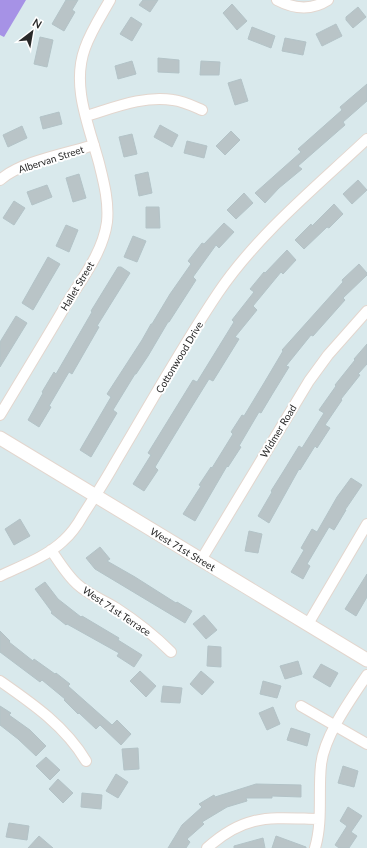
<svg xmlns="http://www.w3.org/2000/svg" width="367" height="848" viewBox="0 0 367 848" font-family="Lato,sans-serif">
<rect width="100%" height="100%" fill="#d9e9ec"/>
<path fill="#a692e6" d="M0 0H26L4 37 0 35Z"/>
<path fill="#b9c4c7" stroke="#b3c3c7" d="M66 0H78L72 10 75 12 64 31 52 24Z
M143 0H158L150 12 139 5Z
M232 4 247 21 237 30 223 13Z
M358 7 366 17 353 28 346 20V17Z
M131 17 142 24 132 41 120 34Z
M336 24 342 36 322 46 316 34Z
M252 27 275 36 271 48 248 39Z
M40 37 53 40 47 67 34 64Z
M285 38 306 42 303 55 282 51Z
M158 58 179 60V73L158 72Z
M132 61 136 74 118 79 115 66Z
M201 61 220 62 219 75H200Z
M241 79 248 101 235 105 228 83Z
M367 84V101L343 122 345 125 298 166 302 169 279 188 265 203 255 193 301 152 298 149 342 110 340 107Z
M59 112 62 124 43 129 40 117Z
M160 125 178 135 172 147 154 137Z
M22 126 27 138 8 147 3 135Z
M231 131 240 140 225 155 216 146Z
M132 134 137 154 124 157 119 137Z
M187 141 207 146 204 158 184 153Z
M148 172 152 193 139 196 135 175Z
M79 174 86 198 73 202 66 178Z
M358 180 367 190 352 204 343 194Z
M47 185 52 197 32 205 27 192Z
M244 193 253 203 236 219 227 210Z
M14 201 25 208 14 225 3 218Z
M334 204 343 214 329 228 327 227 304 249 295 240 311 224 312 226Z
M146 207H159L160 228H146Z
M224 223 234 232 219 248 216 245 193 277 196 280 169 322H168L148 356 136 374H135L113 410 117 413 91 457 80 450 111 397 107 394 142 340 151 324H152L170 294 191 264 188 261 202 243 204 244Z
M66 225 78 230 69 252 56 246Z
M133 236 146 241 137 262 124 257Z
M287 250 296 260 283 274 281 272 253 306 257 310 235 337 239 339 213 381 209 379 191 408 155 467 158 470 144 491 133 484 151 455 148 453 193 380 197 382 234 322 232 320 254 292 250 289 264 272 265 273Z
M48 257 60 264 33 310 22 303Z
M359 264 367 273V275L343 298 345 300 313 336 311 335 286 366 289 367 273 393 261 413 259 412 239 446 241 447 228 467 227 466 195 521 183 514 201 486 199 485 211 467 212 468 233 434 231 432 242 415 244 416 264 383 283 351 282 350 343 282 342 280Z
M118 267H121L130 273 97 326 99 327 72 374 69 372 49 406 51 407 39 427 28 420 43 393 42 392 54 372 56 374 92 312 91 311Z
M16 316 27 323 0 367V342Z
M367 344V364L358 374 360 375 341 399 342 400 325 425 330 428 317 448 315 446 300 470 299 469 269 523 258 516 272 492 271 491 283 472 299 446 302 448 324 413 319 410 336 386 335 385 355 360 354 359Z
M351 478 362 485 345 510H346L334 530 329 527 307 564 310 566 303 579 291 572 304 550 301 548 312 529 317 532 337 497Z
M20 519 30 536 14 545 5 529Z
M249 531 262 534 258 553 245 551Z
M100 547 110 559 107 561 135 577 176 603 177 602 192 611 185 623 95 569 86 558Z
M367 574V597L356 616 345 609Z
M45 582 58 599 81 617 82 616 119 638 118 640 142 655 134 667 117 656 119 653 67 624 66 625 51 613 52 612 35 589Z
M204 615 217 630 206 639 193 624Z
M0 631 10 641 9 642 33 661 34 659 55 674 56 673 70 684 68 686 112 725 117 720 131 734 121 745 100 725 96 729 79 713 78 714 64 700 65 699 42 680 40 682 0 652Z
M208 646 221 647V667L207 666Z
M298 661 302 674 285 679 280 666Z
M321 664 338 673 330 687 313 677Z
M140 671 156 686 146 697 130 681Z
M201 671 214 682 202 695 190 684Z
M263 681 281 686 277 698 260 694Z
M163 686 182 688 180 703 161 702Z
M0 706 11 713 9 715 30 730 46 746 36 756 18 739 0 725Z
M273 707 280 724 267 730 259 713Z
M291 728 310 734 307 746 287 740Z
M138 748 139 769 124 770 122 749Z
M46 757 60 770 50 780 36 766Z
M343 766 358 771 354 787 338 783Z
M116 774 128 782 118 798 106 791Z
M58 779 73 793 63 803 49 789Z
M256 784 301 785V797L272 796V798H246L247 801 227 807 202 822 204 824 187 839 190 842 186 848H168L182 825 202 807 199 804 214 795 215 797Z
M82 793 102 795 101 809 81 807Z
M348 807 362 816 351 832 357 836 349 848H339L335 845 347 826 340 821Z
M9 823 29 826 27 840 6 837Z
M39 836 53 848H28Z
M276 836 306 847V848H272Z
M263 838 265 848H234V846Z"/>
<g fill="none" stroke-linecap="round" stroke-linejoin="round">
<defs>
<path id="minor" d="M277 0C294 9 311 11 328 0
M86 116C113 108 144 95 173 100 183 101 193 106 202 110
M0 180C19 162 68 153 94 145
M0 415C22 378 45 341 67 303 82 279 103 252 107 222 109 202 104 183 99 163 89 126 71 86 85 48 91 31 101 16 110 0
M51 550C59 562 67 575 77 584 89 595 103 600 116 608 136 621 154 635 171 652
M201 560 309 381 328 355 367 311
M0 576C21 566 46 557 63 541 71 534 78 524 83 515 94 498 105 481 115 463 149 406 181 348 218 293 257 235 316 187 367 139
M308 624 367 524
M0 681C33 704 65 726 86 761
M301 706 367 744
M207 848C246 813 270 818 319 819
M315 848C323 821 318 792 321 765 324 736 351 699 367 675"/>
<path id="tertiary" d="M0 438 367 660"/>
</defs>
<use href="#minor" stroke="#e3d6ce" stroke-width="12"/>
<use href="#tertiary" stroke="#e3d6ce" stroke-width="15"/>
<use href="#minor" stroke="#fff" stroke-width="10"/>
<use href="#tertiary" stroke="#fff" stroke-width="13"/>
</g>
<g text-anchor="middle" dominant-baseline="central" stroke-width="4" stroke-linejoin="round" paint-order="stroke">
<g font-size="10" fill="#292929" stroke="#fff">
<text transform="translate(51 159) rotate(-18)">Albervan Street</text>
<text transform="translate(77 286) rotate(-59)">Hallet Street</text>
<text transform="translate(179 357) rotate(-59)">Cottonwood Drive</text>
<text transform="translate(278 431) rotate(-59)">Widmer Road</text>
<text transform="translate(183 549) rotate(31)">West 71st Street</text>
<text transform="translate(117 611) rotate(34)">West 71st Terrace</text>
</g>
</g>
<g transform="translate(32 32) rotate(31)" stroke="#ffffff" stroke-width="3" paint-order="stroke">
<path d="M0-3L7 15L0 10L-7 15Z" fill="#292929"/>
<text y="-6" font-size="11" font-weight="bold" text-anchor="middle" fill="#292929">N</text>
</g>
</svg>
